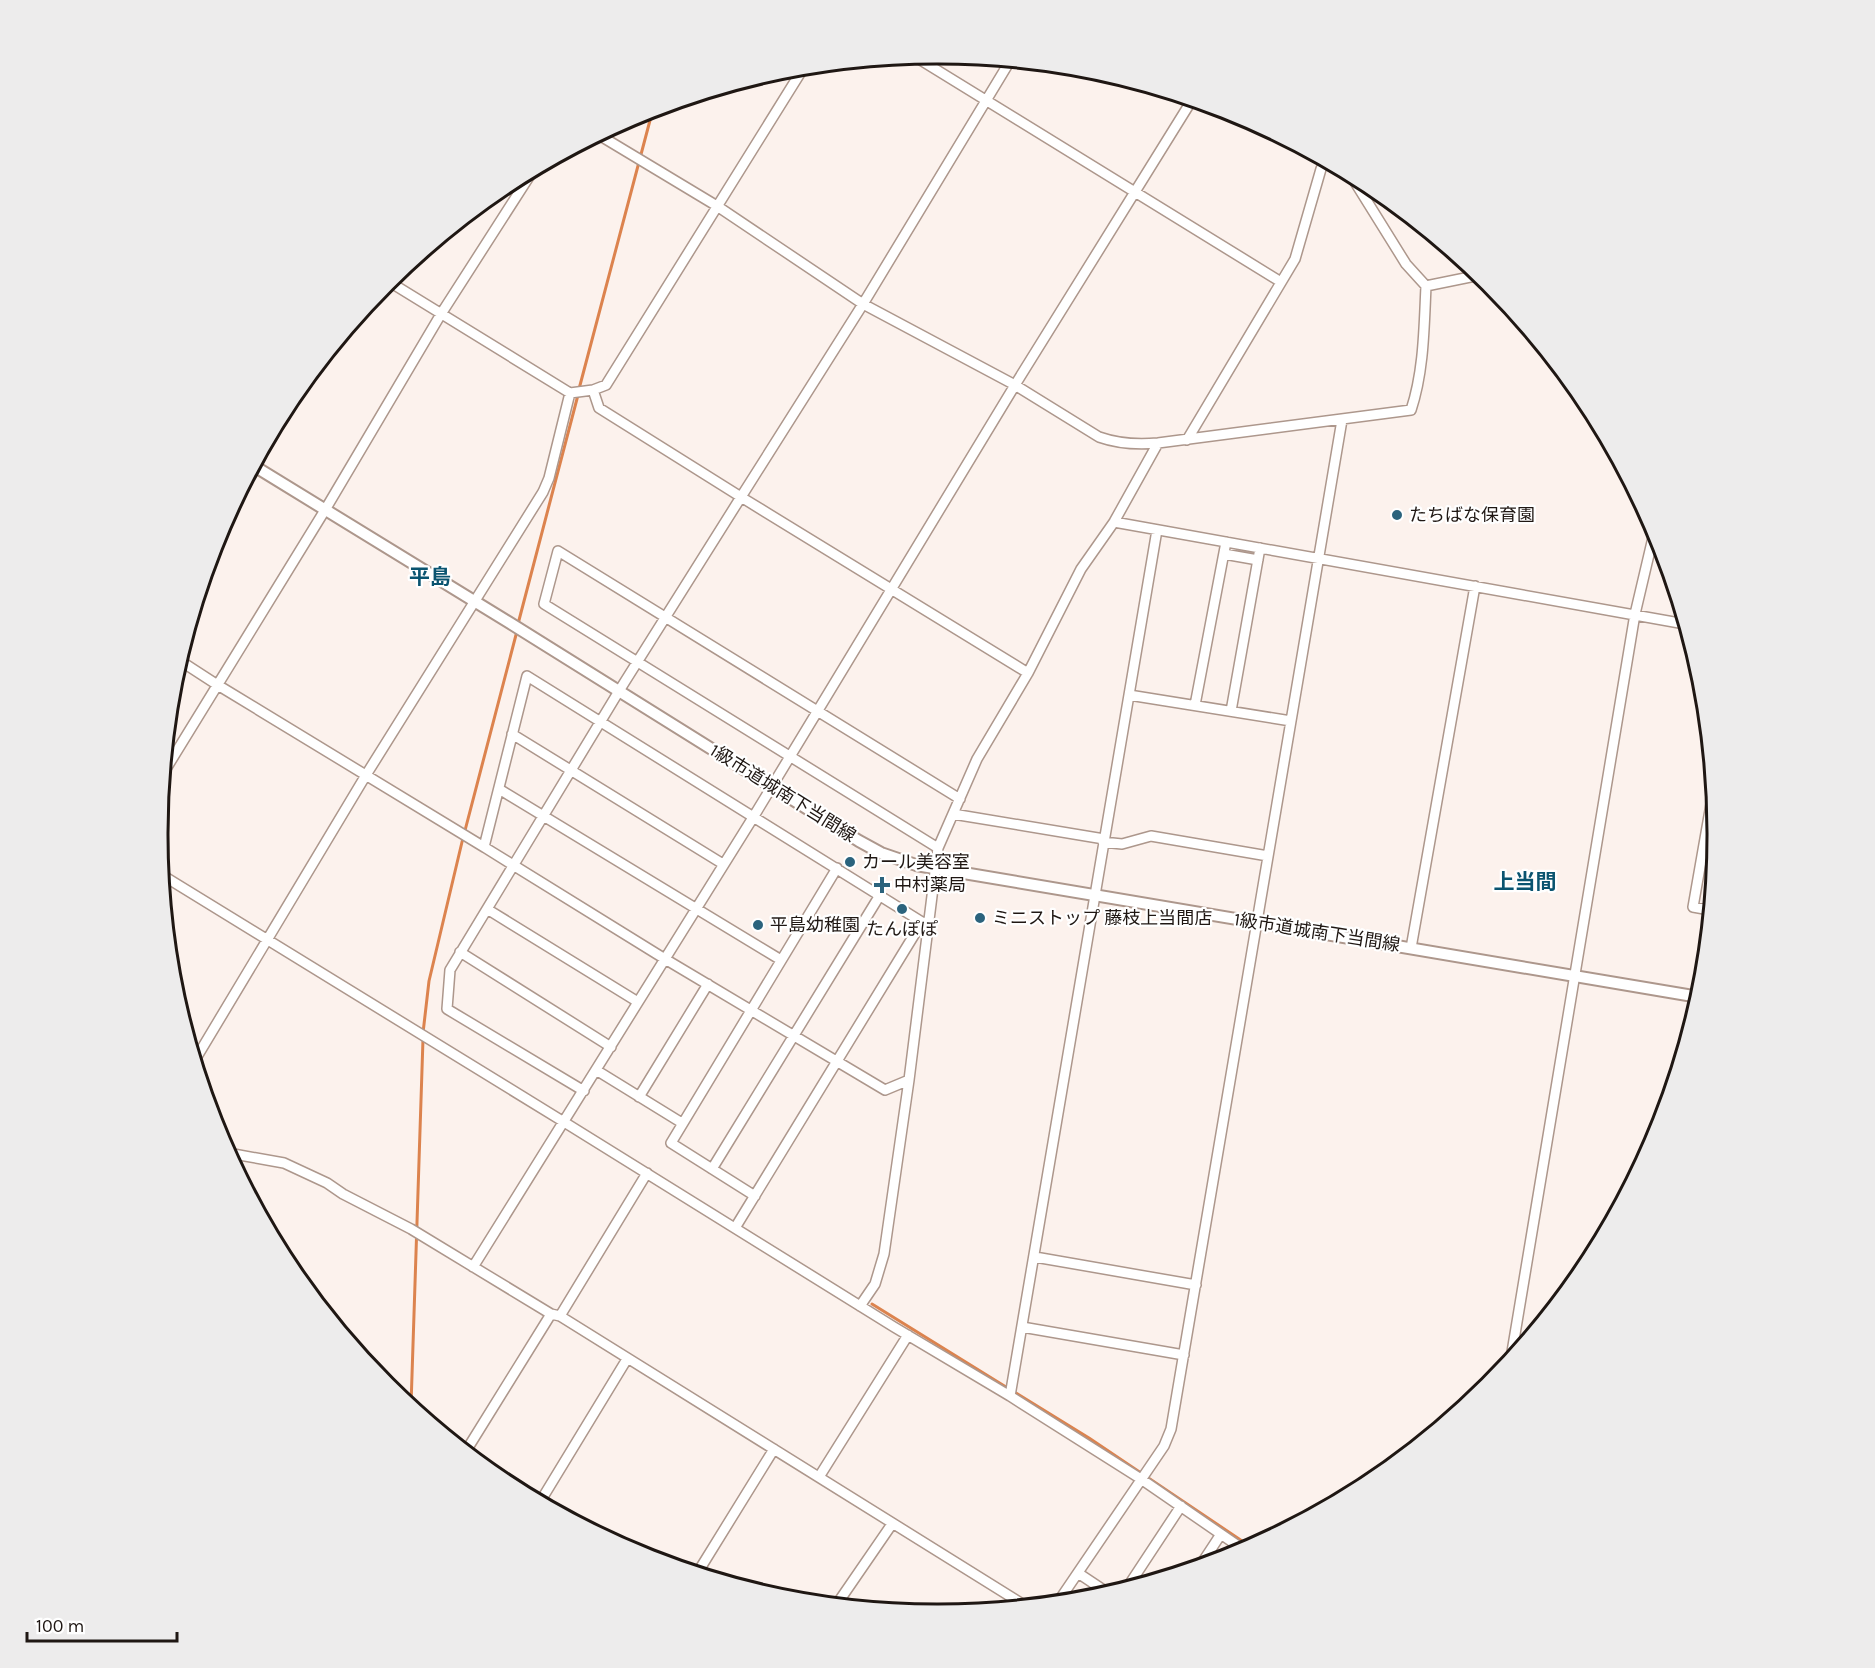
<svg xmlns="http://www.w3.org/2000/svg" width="1875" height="1668" viewBox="0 0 1875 1668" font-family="Karla,'Noto Sans JP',sans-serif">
<rect width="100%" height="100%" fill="#fcf2ed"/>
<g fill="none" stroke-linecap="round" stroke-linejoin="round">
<path stroke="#dc834e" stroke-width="3" d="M579 389 653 109
M518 624 578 395
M423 1033 429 981 462 842 517 631
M872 1304 1006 1387
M1016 1393 1089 1438 1251 1547
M411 1406 423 1039"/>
<defs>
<path id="minor" d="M914 56 1281 282
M599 135 717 206 863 304 1015 385 1099 437C1119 444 1137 445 1158 443L1411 410C1424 371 1424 327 1426 286L1406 264 1350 174
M388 281 570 393 593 390 606 385 804 67
M1426 286 1480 275
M593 390 599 408 741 497 863 304 1010 61
M1187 440 1295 259 1321 169 1325 161
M1114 522 1685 624
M1224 554 1258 560
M179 660 216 684 484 847
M1129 695 1291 721
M1195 705 1226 542
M1231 711 1260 548
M512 734 723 864
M164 772 325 510 441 314 534 169
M499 789 781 960
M953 814 1104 839
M1103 842 1122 844 1151 836 1268 856
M938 848 544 604 558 551 960 799
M162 875 564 1122 894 1327 1010 1396 1141 1479 1244 1550
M487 909 638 1002
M1710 910 1693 907 1713 793
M1411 948 1475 586
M460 952 611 1047
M195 1060 366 775 543 492 549 478 570 393
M596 1070 682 1123
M909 1080 885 1090 665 959 484 847 527 676 922 922
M584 1091 447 1009 450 970 619 691 741 497 1028 673
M639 1097 708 984
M228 1153 284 1163 327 1183 343 1194 411 1229 551 1314 560 1316 1024 1605
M712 1169 880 895
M755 1196 671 1143 837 868
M735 1228 922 922 927 923
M1035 1257 1196 1285
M473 1267 754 816 1015 385 1192 100
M860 1306 875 1284 884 1254 909 1080 938 848 977 759 1028 673 1081 569 1114 522 1158 443
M560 1316 647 1173
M1022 1327 1184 1355
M1511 1358 1635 614 1655 529
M1010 1396 1157 530
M466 1451 551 1314
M819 1477 908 1335
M540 1502 627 1359
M1200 1566 1221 1534
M698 1572 774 1449
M1078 1573 1108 1593
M1127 1588 1181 1506
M1058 1602 1164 1446 1171 1429 1342 420
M837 1604 892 1524"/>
<path id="tertiary" d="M254 466 510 623 859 841 881 853 916 865 1699 997"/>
</defs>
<use href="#minor" stroke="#ad978c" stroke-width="12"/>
<use href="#tertiary" stroke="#ad978c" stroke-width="14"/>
<use href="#minor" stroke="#fff" stroke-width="9"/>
<use href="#tertiary" stroke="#fff" stroke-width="10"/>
</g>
<g fill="#2b637d" stroke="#fff" stroke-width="2">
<circle cx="1397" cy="515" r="6"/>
<circle cx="850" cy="862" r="6"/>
<path d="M879 876h6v6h6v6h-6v6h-6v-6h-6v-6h6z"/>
<circle cx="902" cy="909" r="6"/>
<circle cx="980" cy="918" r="6"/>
<circle cx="758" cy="925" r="6"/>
</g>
<g text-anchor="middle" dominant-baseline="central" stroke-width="4.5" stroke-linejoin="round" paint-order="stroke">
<g font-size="18" fill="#1f1713" stroke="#fff" text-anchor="start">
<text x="1409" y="515">たちばな保育園</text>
<text x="862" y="862">カール美容室</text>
<text x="894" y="885">中村薬局</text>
<text x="992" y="918">ミニストップ 藤枝上当間店</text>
<text x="770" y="925">平島幼稚園</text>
<text x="902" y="929" text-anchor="middle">たんぽぽ</text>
</g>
<g font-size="18" fill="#1f1713" stroke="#fff">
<text transform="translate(783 793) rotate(32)">1級市道城南下当間線</text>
<text transform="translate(1317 932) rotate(9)">1級市道城南下当間線</text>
</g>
<g font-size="21" font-weight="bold" fill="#0a5470" stroke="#fff">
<text x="430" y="577">平島</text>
<text x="1525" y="882">上当間</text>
</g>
</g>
<path d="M0 0H1875V1668H0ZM937 64H938A769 769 0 0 1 1707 833V835A769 769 0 0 1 938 1604H937A769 769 0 0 1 168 835V833A769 769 0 0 1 937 64Z" fill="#edecec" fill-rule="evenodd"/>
<path fill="none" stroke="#1f1713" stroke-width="3" d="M937 64H938A769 769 0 0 1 1707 833V835A769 769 0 0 1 938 1604H937A769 769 0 0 1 168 835V833A769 769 0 0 1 937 64Z"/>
<path d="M27 1632v9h150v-9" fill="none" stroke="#1f1713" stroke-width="3"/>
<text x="36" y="1632" font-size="18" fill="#1f1713" stroke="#ffffff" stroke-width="4.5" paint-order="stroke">100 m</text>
</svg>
